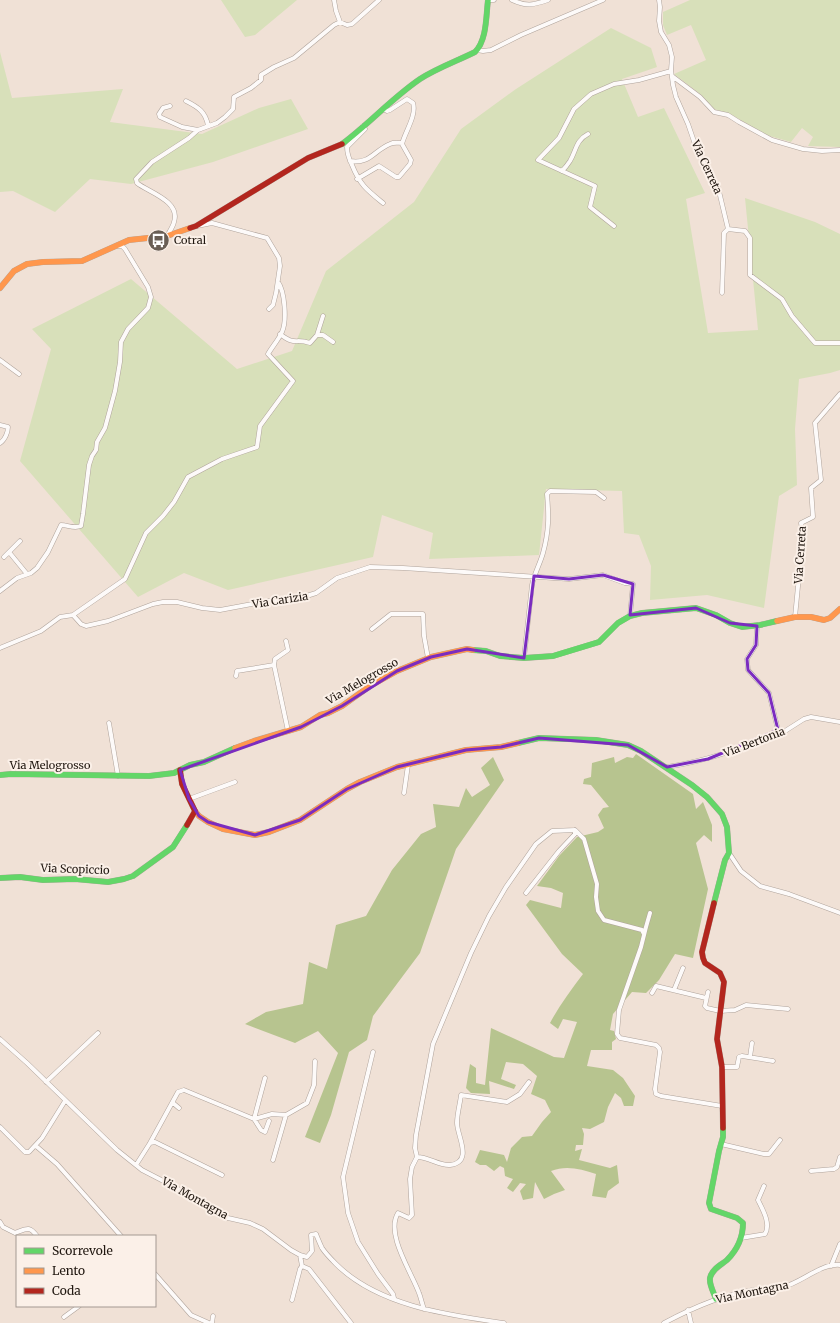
<svg xmlns="http://www.w3.org/2000/svg" width="840" height="1323" viewBox="0 0 840 1323" font-family="Merriweather,serif">
<rect width="100%" height="100%" fill="#f0e1d6"/>
<path fill="#d8e0ba" d="M221 0H297L255 35 245 37Z
M690 0H840V147L808 146 813 137 802 128 791 142 766 135 732 115 714 109 700 94 674 74 706 60 691 25 667 35 663 25V12Z
M611 28 651 48 657 67 622 79 638 117 664 108 705 193 686 199 708 333 758 330 745 198 815 222 840 234V370L830 373 799 379 795 429 797 485 779 496 764 608 707 595 650 600 651 566 639 535 624 533 622 491 546 489 539 555 429 559 433 533 382 515 373 557 228 590 184 573 138 597 20 461 51 349 32 329 131 279 237 369 292 351 326 271 414 202 461 129 516 89Z
M0 52 12 98 123 89 110 122 202 134 259 108 291 99 308 129 213 162 131 184 90 179 55 212 13 191 0 192Z"/>
<path fill="#b7c48f" d="M636 754 693 794 696 809 703 802 712 825V842L704 835 696 843 708 889 693 958 675 954 659 980 646 993 632 992 613 1014 610 1030 614 1031 616 1039 612 1042V1050H591L587 1066 613 1070 623 1078 635 1096 633 1106H624L621 1098 615 1093 608 1107 604 1122 590 1129 582 1128 584 1134 583 1145H576L575 1151 582 1149 579 1160 610 1168 617 1165 619 1183 608 1191 606 1198 592 1196 596 1174C581 1169 566 1165 551 1171L565 1190 554 1194 544 1199 535 1182 533 1198 523 1200 520 1191 526 1184 520 1183 513 1192 507 1188 513 1179 505 1176 504 1168 500 1166 494 1171 486 1165H480L475 1162 480 1150 504 1155 507 1162 511 1148 522 1137 532 1136 542 1122 551 1112 545 1100 531 1094 537 1076 523 1064 506 1062 501 1079 516 1085 514 1089 489 1081 490 1094 471 1093 466 1088 470 1064 476 1068V1083L485 1085 491 1028 554 1057 564 1058 577 1022 563 1019 558 1029 550 1023C559 1006 571 990 583 974L562 954 526 905 530 900 561 908 563 893 551 888 537 886 559 856 577 837 598 832 604 828 598 815 603 808 609 807 591 785 583 784 584 779 591 777 592 763 614 757 615 763 627 757 633 758Z
M493 757 504 780 456 849 420 953 373 1016 367 1040 349 1052 331 1115 320 1143 305 1137 338 1053 318 1031 295 1043 245 1024 266 1012 303 1004 309 962 327 969 336 925 366 916 392 870 421 834 436 827 433 804 459 807 466 788 472 797 490 785 481 768Z"/>
<g fill="none" stroke-linecap="round" stroke-linejoin="round">
<defs>
<path id="street" d="M334 0 336 11 340 22
M488 0H494
M512 0C527 7 533 5 548 0
M659 0 660 7 659 21 661 32 669 45 672 57 671 70 673 85 676 97 688 124 698 153 718 187 728 229 745 231 750 238V275L782 299 792 316 815 343H840
M477 50 483 51 491 50 521 35 603 0
M672 76 700 97 714 112 728 115 739 122 772 140 803 149 822 151 840 150
M186 101C198 107 206 112 208 126
M170 106 163 108 159 114 160 117 182 127 198 130
M363 126 365 129 347 147C347 154 349 159 352 165 360 185 367 190 383 203
M350 161C371 164 373 151 390 144 394 142 398 143 402 143
M562 171C565 168 568 164 570 161 576 151 576 140 588 134
M357 179 379 166 396 177H399L410 164 411 160 402 144C405 132 417 115 413 103L407 99 390 110 387 111 383 109
M197 226 212 223 267 238 279 258 280 266 276 293 273 305 269 309
M614 226 590 207 595 186 538 160 559 138 574 109 591 94 614 84 639 80 671 71
M167 236C169 232 173 227 174 222 181 201 148 192 137 183L136 179 152 162 189 138 198 130 217 123 225 117 233 109 234 97 251 88 261 80V75L274 67 294 58 334 25 340 22 347 25 352 24 379 0
M722 293 724 233 728 229
M280 334C295 346 295 338 310 343L317 335 323 316
M317 335H323L333 342
M0 360 19 374
M0 425 8 427C8 432 5 440 0 443
M20 541 9 552 27 574
M4 557 9 552
M0 591 17 578 31 573 37 568 48 552 61 525C68 525 74 529 81 526L83 514 89 465 92 456 96 450 97 442 105 428 115 391 120 362 121 342 128 329 148 308 151 297 148 287 125 249 122 246H118
M73 615 125 579 146 533 163 516 174 502 188 477 222 459 257 447 260 426 293 381 268 354C272 347 279 339 282 332 287 321 285 292 278 282
M795 617 803 535 801 523 813 517 811 488 821 480 815 423 840 394
M757 626 756 645 747 659 748 670 769 693 778 730
M372 629 391 614H423L424 636 428 658
M0 648 41 631 60 617 73 615 81 624 86 626 108 621 153 604 163 602H177L202 608 220 610 268 601 297 599 316 593 337 578 370 567 403 568 569 579 603 575 625 583 633 584 630 616
M524 658 532 585C534 574 540 564 543 553 549 531 549 516 547 494L550 491 596 492 604 498
M274 665 275 659 288 650 286 641
M236 676 237 671 274 665 288 731
M109 723 118 776
M667 767C705 761 744 749 778 730L782 733 804 719 811 717 840 722
M404 793 408 765
M189 799 235 782
M575 830 584 839 597 884 596 897 598 911 604 920 642 930 644 934
M729 853 741 871 760 886 789 894 840 913
M650 913 646 927 641 947 619 1010 617 1034 620 1038 656 1045 659 1048 660 1052 655 1089 656 1094 661 1096 722 1106
M674 990 683 968
M708 992 705 1006 707 1008 720 1011 735 1010 746 1005 788 1009
M652 993 656 986 706 998
M0 1039 27 1063 117 1150 142 1170 173 1186 228 1218 250 1223 263 1229 291 1250 300 1255 307 1257 312 1251 311 1235 316 1234C318 1239 320 1244 322 1248 326 1254 331 1259 336 1264 378 1306 448 1315 504 1323
M373 1052 343 1177 348 1213 358 1242 378 1274 393 1294 394 1298
M750 1057 752 1043
M722 1067H737L739 1057 742 1056 773 1061
M46 1082 98 1033
M173 1103 179 1108
M286 1115 307 1103 314 1085 315 1061
M269 1121 265 1132 261 1130 254 1119 272 1114 286 1115 273 1160
M0 1127 25 1152H29L42 1138 65 1101
M150 1143 178 1092 184 1090 254 1119 265 1078
M721 1144 764 1154H769L780 1140
M36 1146 57 1164 121 1236
M417 1157 415 1148 416 1135 433 1044 471 953 489 916 506 887 536 844 552 831 575 830V834L559 851 526 893
M136 1165 150 1143 155 1142 222 1175
M811 1171 834 1169 837 1167 840 1157
M0 1222 3 1227 15 1233C26 1229 29 1225 37 1236
M741 1238 765 1234C771 1224 763 1210 758 1200L764 1186
M300 1255 302 1266 309 1269 351 1323
M831 1266 840 1244
M155 1274 191 1315 209 1323
M292 1300 300 1269 302 1266
M424 1309C422 1304 421 1298 419 1293 412 1273 385 1234 398 1213L409 1218 412 1215 410 1179 412 1167 417 1157C429 1157 439 1166 450 1165 474 1162 457 1136 457 1123 457 1114 460 1104 461 1095L507 1102 520 1094 529 1082
M688 1310 691 1323
M64 1317 79 1306
M212 1323 213 1316
M664 1323C692 1308 721 1295 753 1290 763 1289 773 1290 783 1287 801 1283 821 1263 840 1265"/>
<path id="fast" d="M342 144C369 124 392 98 420 79 437 68 457 61 475 52 487 40 486 16 488 0
M473 650 486 651 500 656 524 658 553 656 599 642 618 623 630 616 642 613 696 608 716 615 730 623 742 627 760 625 777 621
M518 743 539 738 596 740 628 745 641 751 692 785 707 797 722 814 727 827 729 853 725 860 714 903
M0 775 11 774 149 776 174 773 190 765 204 762 235 748
M0 878 20 877 43 880 75 879 108 882 124 879 133 876 173 847 187 825
M716 1299C714 1293 709 1285 710 1278 712 1269 721 1265 727 1260 737 1250 743 1237 743 1223L737 1218 711 1209 709 1203 719 1151 723 1137V1128"/>
<path id="slow" d="M0 288 14 271 27 264 43 262 82 261 129 240 167 236 190 228
M777 621 795 617H811L824 620 830 618 840 609
M235 748 254 741 301 727 320 715 328 713 342 706 370 686 397 671 431 657 467 649 473 650
M195 811 199 816 208 822 223 829 255 835 269 832 300 820 347 789 360 782 397 767 466 750 501 747 518 743"/>
<path id="jam" d="M190 228 196 226 308 158 342 144
M180 770 182 784 195 811 187 825
M714 903 702 952 703 958 705 963 720 973 724 982 717 1039 722 1067 723 1128"/>
</defs>
<use href="#street" stroke="#afa39b" stroke-width="5"/>
<use href="#fast" stroke="#afa39b" stroke-width="6"/>
<use href="#slow" stroke="#afa39b" stroke-width="6"/>
<use href="#jam" stroke="#afa39b" stroke-width="6"/>
<use href="#street" stroke="#fdfaf9" stroke-width="4"/>
<use href="#fast" stroke="#63d668" stroke-width="5.5"/>
<use href="#slow" stroke="#ff974d" stroke-width="5.5"/>
<use href="#jam" stroke="#b3261e" stroke-width="5.5"/>
</g>
<path fill="none" stroke="#7b2cbf" stroke-width="3" stroke-linejoin="round" d="M603 575 633 584 630 615 696 608 730 623 757 626 756 645 747 659 748 670 769 693 778 730 708 759 667 767 628 745 539 738 501 747 466 750 397 767 347 789 300 820 255 835 208 822 199 816 189 799 180 770 301 727 342 706 397 671 431 657 467 649 524 658 534 576 569 579Z"/>
<defs>
<symbol id="bus-disc" viewBox="-11 -11 22 22"><circle r="9.5" fill="#695e55" stroke="#fbf0e8"/><path d="M-5-6H5V4H4V6H2V4H-2V6H-4V4H-5ZM-3.5-4V0h7V-4ZM-3.5 1.2v1.5H-2V1.2ZM2 1.2v1.5H3.5V1.2Z" fill="#fff"/></symbol>
</defs>
<g fill-rule="evenodd">
<use href="#bus-disc" x="146" y="228" width="25" height="25"/>
</g>
<g text-anchor="middle" dominant-baseline="central" stroke-width="4" stroke-linejoin="round" paint-order="stroke">
<g font-size="11" fill="#201710" stroke="#fbf0e8">
<text transform="translate(707 167) rotate(65)">Via Cerreta</text>
<text transform="translate(800 555) rotate(-86)">Via Cerreta</text>
<text transform="translate(280 600) rotate(-9)">Via Carizia</text>
<text transform="translate(362 681) rotate(-30)">Via Melogrosso</text>
<text transform="translate(754 742) rotate(-21)">Via Bertonia</text>
<text x="50" y="765">Via Melogrosso</text>
<text transform="translate(75 869) rotate(2)">Via Scopiccio</text>
<text transform="translate(195 1198) rotate(29)">Via Montagna</text>
<text transform="translate(752 1292) rotate(-12)">Via Montagna</text>
</g>
<g font-size="11" fill="#201710" stroke="#fbf0e8" text-anchor="start">
<text x="174" y="240">Cotral</text>
</g>
</g>
<rect x="16" y="1235" width="140" height="72" fill="#fbf0e8" stroke="#a39992"/>
<rect x="24" y="1248" width="20" height="6" fill="#63d668" stroke="#a39992"/>
<text x="52" y="1255" font-size="12" fill="#201710">Scorrevole</text>
<rect x="24" y="1268" width="20" height="6" fill="#ff974d" stroke="#a39992"/>
<text x="52" y="1275" font-size="12" fill="#201710">Lento</text>
<rect x="24" y="1288" width="20" height="6" fill="#b3261e" stroke="#a39992"/>
<text x="52" y="1295" font-size="12" fill="#201710">Coda</text>
</svg>
